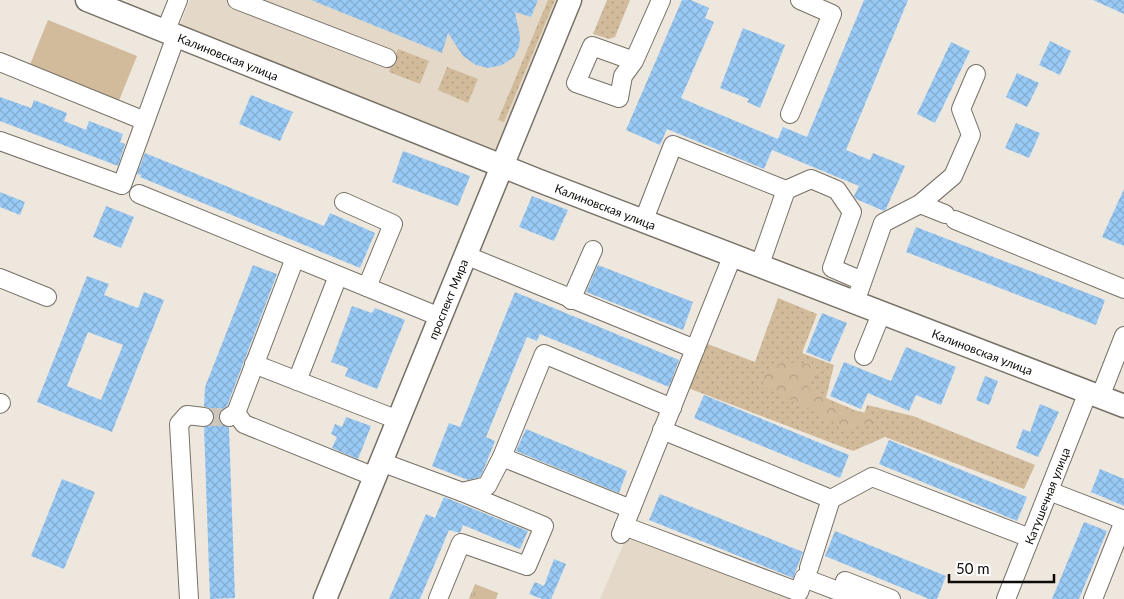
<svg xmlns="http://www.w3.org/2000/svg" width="1124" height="599" viewBox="0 0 1124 599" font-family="Lato,sans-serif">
<defs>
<pattern id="grass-dots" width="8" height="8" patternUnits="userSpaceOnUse" patternTransform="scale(1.25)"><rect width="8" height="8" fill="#d1bb9b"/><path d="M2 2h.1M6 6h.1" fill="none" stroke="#b29f84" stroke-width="1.8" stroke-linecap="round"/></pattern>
<pattern id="forest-crowns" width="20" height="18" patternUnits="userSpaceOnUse" patternTransform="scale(1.25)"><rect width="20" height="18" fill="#d1bb9b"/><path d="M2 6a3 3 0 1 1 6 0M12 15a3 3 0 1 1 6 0" fill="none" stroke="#b29f84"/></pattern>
<pattern id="park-tufts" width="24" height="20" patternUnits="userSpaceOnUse" patternTransform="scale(1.25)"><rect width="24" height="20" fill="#d1bb9b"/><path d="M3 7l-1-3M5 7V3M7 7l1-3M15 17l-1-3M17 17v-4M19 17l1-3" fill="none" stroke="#b29f84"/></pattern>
<pattern id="building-cross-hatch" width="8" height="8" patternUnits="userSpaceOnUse" patternTransform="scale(1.25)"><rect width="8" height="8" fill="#99caf6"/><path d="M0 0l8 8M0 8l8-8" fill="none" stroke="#83acd1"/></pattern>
</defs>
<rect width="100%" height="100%" fill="#eee7dd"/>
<path fill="#e4d9c9" d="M190 0H557L495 152 180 25Z
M627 536 788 599H600Z"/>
<path fill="url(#grass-dots)" d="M548 0H555L504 122 498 120Z
M607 0H630L615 37 609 39 593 34Z
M398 49 429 61 420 84 389 72Z
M447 67 478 79 468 103 438 90Z
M778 298 817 314 802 353 834 365 826 398 864 414 867 405 913 416 1035 465 1024 489 885 437 853 451 688 388 705 343 755 362Z"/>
<path fill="url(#forest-crowns)" d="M782 362 809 364 817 376 807 387 837 407 872 414V423L847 429 763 386V376Z"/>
<path fill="url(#park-tufts)" d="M475 584 498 593 496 599H469Z"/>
<path fill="#d1bb9b" d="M48 20 137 56 118 103 29 67Z"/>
<path fill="url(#building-cross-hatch)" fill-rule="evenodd" d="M311 0H538L531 17 515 12 520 36 519 47 514 57 502 65 488 68 476 65 463 56 448 33 442 53Z
M682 0H691L709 8 705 18 714 22 681 98 778 139 783 127 807 137 864 0H908L846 150 870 160 873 153 905 166 886 209 884 211 856 199 854 196 859 186 772 150 764 169 667 129 660 145 626 130Z
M1093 0H1124V14Z
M743 28 785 45 760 108 747 102 749 99 720 88Z
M1050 41 1071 51 1060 75 1039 65Z
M951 42 970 51 935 123 917 114Z
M1017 73 1039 83 1027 107 1006 97Z
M251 95 293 112 280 141 239 124Z
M0 97 31 108 34 100 67 113 64 121 86 130 89 121 123 134 120 142 125 144 118 166 0 121Z
M1016 123 1040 133 1029 158 1005 148Z
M403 151 470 176 458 206 392 182Z
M145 153 324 226 330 213 375 233 360 268 140 177 141 175 137 174Z
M1124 189V246L1102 237Z
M0 192 25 202 20 215 0 207Z
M532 196 568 210 554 241 519 227Z
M106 206 134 217 121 248 93 237Z
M916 227 1105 300 1096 325 906 252Z
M253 265 277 274 227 406 220 411 218 416 220 423 229 428 235 598 210 599 204 427 212 424 215 418 211 409 204 406 205 387Z
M598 265 693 302 683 330 586 292Z
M87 276 109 284 104 295 138 308 144 292 164 300 112 432 37 402ZM88 332 123 345 101 400 67 386Z
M515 292 679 360 669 387 540 334 537 341 527 337 486 437 495 441 483 471 480 477 468 480 432 466 449 423 460 427Z
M352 306 372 313 375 308 405 320 377 389 345 376 348 368 331 362Z
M822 313 847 323 830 362 806 352Z
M906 347 956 367 941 405 916 395 909 411 868 393 861 409 830 396 844 362 891 381Z
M985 376 998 381 989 405 976 400Z
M704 395 849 455 840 478 694 418Z
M1040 404 1059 412 1038 457 1016 448 1023 429 1030 432Z
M346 417 371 426 358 459 332 448 337 437 331 434 335 424 342 427Z
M526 429 627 471 619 493 516 451Z
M889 440 1027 497 1017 521 879 464Z
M1100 469 1124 479V506L1091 492Z
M62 479 95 492 64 569 31 556Z
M660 494 803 552 793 578 649 520Z
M444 497 528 531 520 549 463 525 460 533 449 530 420 599H389L426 514 435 518Z
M1084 522 1107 531 1079 599H1052Z
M835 531 946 576 937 599H929L825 556Z
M554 559 566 564 551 599H542L529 594 535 582 544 586Z"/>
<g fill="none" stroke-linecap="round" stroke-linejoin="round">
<path stroke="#ccc6bd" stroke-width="18" stroke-dasharray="18 9" stroke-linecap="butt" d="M204 417H229"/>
<defs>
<g id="minor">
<path d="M237 0 387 58"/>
<path d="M165 32 178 0"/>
<path d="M634 61 592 46 576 83 619 98 623 76 634 61 661 0"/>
<path d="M0 62 145 121"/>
<path d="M790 114 832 14 800 0"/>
<path d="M0 141 122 185 176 36"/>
<path d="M139 194 440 317"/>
<path d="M344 202 393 224 367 287"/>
<path d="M920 204 953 176 971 135 961 109 976 74"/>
<path d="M955 220 1124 289"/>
<path d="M643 222 673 145 786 190"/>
<path d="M465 255 695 349"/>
<path d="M759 267 786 190 811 179 837 190 852 212 832 268 862 281"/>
<path d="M0 278 47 297"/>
<path d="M859 291 883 223 920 204 945 214"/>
<path d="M571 300 593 250"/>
<path d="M864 356 881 314"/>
<path d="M254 364 398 420"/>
<path d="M297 381 338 276"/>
<path d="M1100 397 1124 336"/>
<path d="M0 404 1 403"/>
<path d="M236 413 244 424 375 477"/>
<path d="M229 417 236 413 295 258"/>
<path d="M662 430 831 499 872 477 1030 538"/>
<path d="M502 457 631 509"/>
<path d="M381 462 462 492 487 486 502 457 544 354 672 408"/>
<path d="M1049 491 1124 520"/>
<path d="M624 526 799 592 804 578 859 599"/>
<path d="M621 534 732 257"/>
<path d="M809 568 831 499"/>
<path d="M845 581 891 599"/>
<path d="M189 599 179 424 187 415 204 417"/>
<path d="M438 599 461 543 527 566 544 526 462 492"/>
<path id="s1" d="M1006 599 1088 392"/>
<path d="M1093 599 1124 521"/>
</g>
<g id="major">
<path id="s2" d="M87 0 537 180 1124 406"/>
<path id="s3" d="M325 599 570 0"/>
</g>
</defs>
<use href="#minor" stroke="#767067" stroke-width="20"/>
<use href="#major" stroke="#767067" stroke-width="25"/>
<use href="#minor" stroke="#fff" stroke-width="18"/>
<use href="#major" stroke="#fff" stroke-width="22"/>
</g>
<g text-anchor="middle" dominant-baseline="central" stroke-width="5" stroke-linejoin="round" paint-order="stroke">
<g font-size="12" fill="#0d0b08" stroke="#fff">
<text stroke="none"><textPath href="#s2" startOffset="152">Калиновская улица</textPath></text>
<text stroke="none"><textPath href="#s2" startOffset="558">Калиновская улица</textPath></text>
<text stroke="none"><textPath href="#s3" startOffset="324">проспект Мира</textPath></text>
<text stroke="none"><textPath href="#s2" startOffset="962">Калиновская улица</textPath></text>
<text stroke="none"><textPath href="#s1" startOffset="111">Катушечная улица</textPath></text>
</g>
</g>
<path d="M949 574v8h105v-8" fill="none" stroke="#0d0b08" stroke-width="2.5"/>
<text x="956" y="574" font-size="15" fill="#0d0b08" stroke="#ffffff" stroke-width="4" paint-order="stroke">50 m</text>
</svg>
